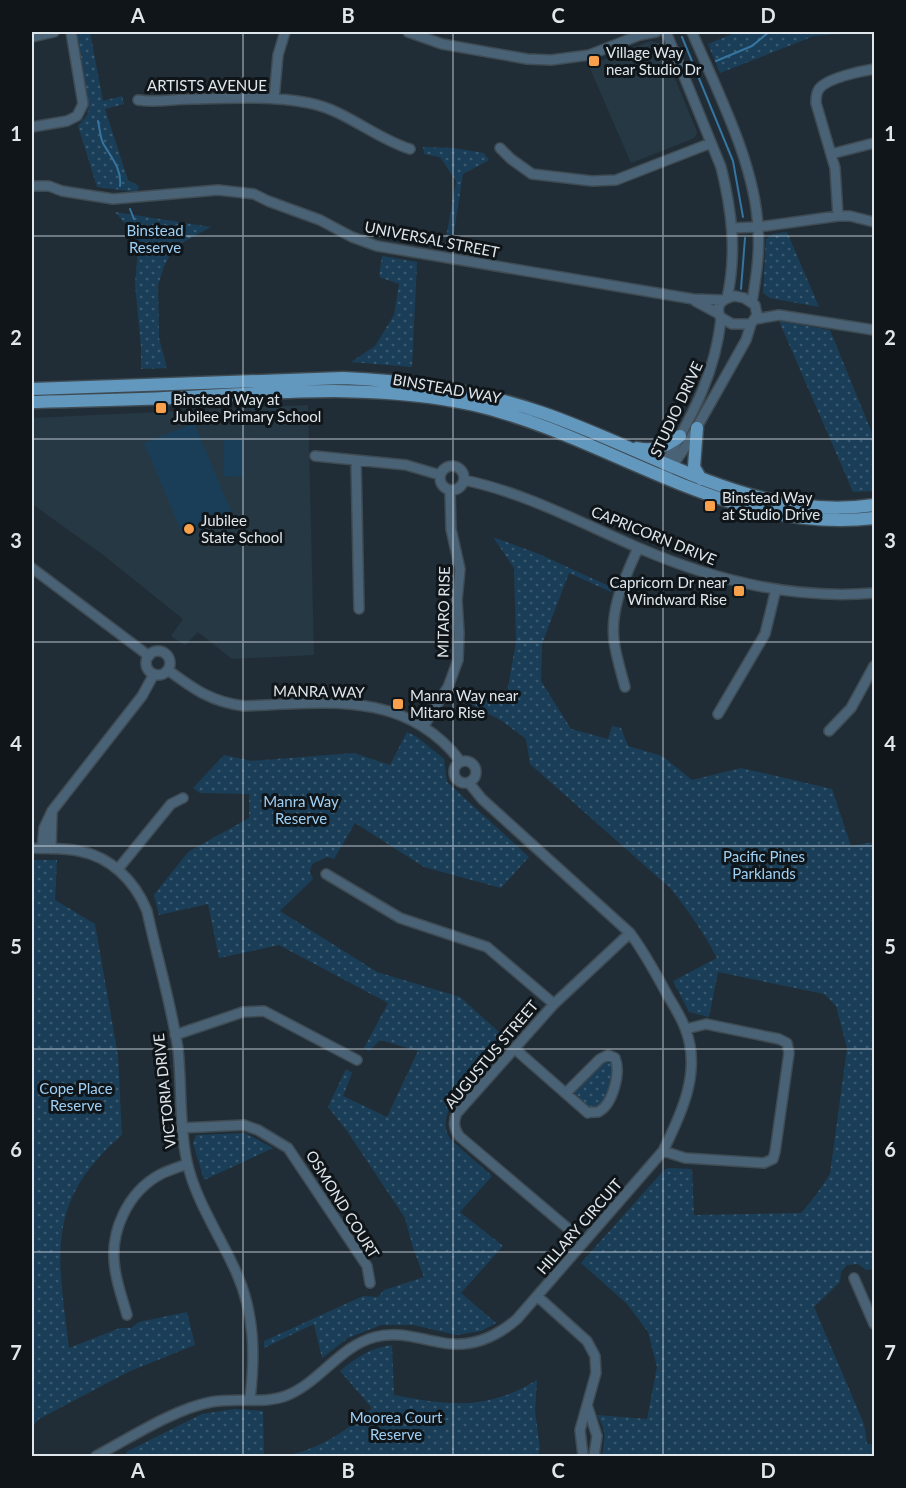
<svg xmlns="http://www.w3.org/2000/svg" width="906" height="1488" viewBox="0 0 906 1488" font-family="Lato,sans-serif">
<defs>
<pattern id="park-dots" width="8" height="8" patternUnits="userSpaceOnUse" patternTransform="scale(1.5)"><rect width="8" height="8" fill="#1a3e57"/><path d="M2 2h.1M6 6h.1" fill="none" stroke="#3b5a6f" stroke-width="1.8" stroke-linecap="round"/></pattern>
</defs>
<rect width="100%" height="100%" fill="#212d36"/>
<path fill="#263844" d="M650 41 659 43 662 47 697 132 696 136 692 139 631 163 589 66Z
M308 405 314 655 232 659 198 632 185 645 171 636 183 619 102 554 32 504V418Z"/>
<path fill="url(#park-dots)" d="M77 32H90L103 101 122 96 124 104 105 109 128 180 139 186 137 192 97 187 78 126 87 115 89 106Z
M737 32H867L814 36 720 73 708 44Z
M423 147 454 148 484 153 489 160 463 174 452 245 445 244 456 181 440 157 424 154Z
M115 212 211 227 174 247 165 264 158 285 159 338 167 368 141 369V347L135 284 138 250 126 225Z
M787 232 819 307 770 298 763 293 766 239 773 234Z
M382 256 417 262 412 367 351 362 375 346 394 315 399 284 379 277Z
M779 321 830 330 874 438V491L853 492Z
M493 537 539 554 613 588 611 592 569 573 542 644 541 681 571 729 608 739 612 726 621 728 628 746 662 756 692 780 741 768 832 789 851 846 874 842V1269L866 1270 858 1264 847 1265 841 1272 840 1282 814 1307 864 1424 867 1444H874V1455L867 1456H602C605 1438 607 1432 597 1415L647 1419 657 1367 648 1332 627 1304 581 1263 664 1170 668 1168 692 1169 694 1215 801 1213 816 1195 830 1174 847 1048 836 1006 824 994 718 972 709 1017 689 1012 673 981 717 958C704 933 688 910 670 888L530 764 526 739 502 721 454 695 459 687 505 704 516 642 514 568Z
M407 732 417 737 444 759 447 782 529 857 501 888 424 867 355 823 334 859 327 857 312 864 310 872 313 879 280 911 377 972 460 997 509 1041 450 1108C444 1118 444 1129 450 1139L492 1176 460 1212 503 1246 461 1293 496 1323 481 1331 456 1335 414 1325H381L348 1338 322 1358 314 1324 264 1348V1341L363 1296 378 1297 384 1290 424 1277 413 1248 405 1218 347 1131 328 1107 346 1069 352 1073 343 1096 387 1117 418 1051 380 1040 369 1051 364 1048 388 1003 279 945 219 958 208 904 159 915 154 895 188 852 249 818V794L200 793 193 788 224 755 251 761 354 753 390 765Z
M32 860H57L55 900 95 924 118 1056 122 1135C44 1202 58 1256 69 1348L120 1328H131L139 1322 187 1312 195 1345 128 1372 39 1419 32 1427Z
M608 1060 614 1064C613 1080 610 1095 597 1107H589L574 1092 600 1064Z
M245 1133 273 1148 204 1180 193 1143 196 1135Z
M392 1345 394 1395C432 1402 465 1409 503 1396 515 1393 526 1386 537 1380L535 1411 540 1449 538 1456H283C319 1450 345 1432 372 1408L340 1371C357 1357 370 1348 392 1345Z
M235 1409 263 1411 264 1456H128L126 1452 202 1414Z"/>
<path fill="#1a3e57" d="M194 423 232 513 182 533 144 443Z
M224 440H243V477L224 476Z"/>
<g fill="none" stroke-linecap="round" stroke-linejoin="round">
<path stroke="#3575a0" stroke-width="2" d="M682 37 733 161 743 217
M716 61 752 46 769 32
M98 121C100 129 100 139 104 145 112 158 122 170 120 186
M130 209 134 219
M741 289 745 238"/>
<defs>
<path id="minor" d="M408 32 442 44 527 59 551 60 589 55 640 35 656 32
M666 32 721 167C732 211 737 254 727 298
M692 32C717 91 755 163 758 228 760 253 756 278 752 302
M32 37 54 32
M274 99 278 55 285 32
M138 100C157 103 174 99 193 99 231 98 272 96 309 103 346 110 374 138 410 149
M32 127 67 121 77 116 83 104 71 32
M500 148 511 159 532 174 592 181 616 180 711 143
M831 154 874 143
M32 186H49L62 191 113 199 218 190 254 194 268 201 320 220 352 237 377 246 693 299 722 300
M838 216 835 168 816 103C816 98 816 93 819 89 827 78 861 71 874 69
M732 228 758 227 838 216H850L874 222
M735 296 744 298 755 305 757 315 751 324H732L720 317C715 304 723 298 735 296Z
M695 301 719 314
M756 319 779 315 874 330
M315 456 406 465 440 475
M356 461 359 609
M440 478a12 12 0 1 1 24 0a12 12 0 1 1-24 0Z
M664 469 665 464C692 415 715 375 721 319
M669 471 688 443 746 340 751 324
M464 480C526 493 581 523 639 548 713 580 793 600 874 593
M32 568 149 656
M146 663a12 12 0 1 1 24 0a12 12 0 1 1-24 0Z
M168 670C194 689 211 702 244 706 324 703 406 689 461 762
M625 687C621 672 616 656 614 641 610 607 625 578 638 548
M718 714 765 634 776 589
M423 727 448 687 458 660 459 633 457 600 460 569 451 529 450 491
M829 731 851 708 874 666
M454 772a11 11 0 1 1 22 0a11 11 0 1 1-22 0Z
M32 848C47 849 64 848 79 851 111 857 135 881 147 911 157 957 171 1003 178 1049 182 1087 179 1125 187 1162 196 1202 221 1237 237 1274 255 1315 255 1356 250 1399
M42 848 44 828 52 811 142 696 154 674
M51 849 52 813
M118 869 171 804 183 798
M326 874 400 918 487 947 554 1004
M175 1035 243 1012 264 1011 357 1060
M515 1049 588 1113C590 1112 597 1112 598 1112 613 1105 621 1072 615 1058L608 1055 600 1059 566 1093
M181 1128 244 1125 258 1130 288 1148 367 1266 370 1283
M663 1151 685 1158 764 1163 773 1159 775 1152 789 1053 787 1043 779 1039 706 1024 686 1029
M584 1242 459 1136C454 1128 453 1122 457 1113L554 1004 630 933
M854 1278 874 1324
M537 1296 587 1341 595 1356 596 1373 580 1430 583 1456
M127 1315C123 1300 117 1285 115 1269 109 1233 127 1192 161 1174 169 1170 179 1167 187 1164
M588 1408 597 1436 594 1456
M96 1456C130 1438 174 1409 211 1402 236 1397 264 1405 288 1395 321 1381 340 1346 375 1337 397 1331 416 1338 438 1342 468 1349 494 1339 517 1319L663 1151C682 1113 702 1070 685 1028 681 1017 674 1006 668 996 656 974 645 953 630 933L482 799 469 783"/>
<path id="major" d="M32 389 343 378C410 381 476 390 540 412 650 449 754 523 874 505
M32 402C89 400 146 400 203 396 294 391 385 385 474 405 612 437 726 535 874 518
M697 428 694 467 701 479
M637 448C655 452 666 446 680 436"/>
</defs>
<use href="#minor" stroke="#3f4b53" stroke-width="12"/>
<use href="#major" stroke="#3f4b53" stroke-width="15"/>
<use href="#minor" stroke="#496275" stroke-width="9"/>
<use href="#major" stroke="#6398be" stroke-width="12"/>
</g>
<path fill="none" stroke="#dfe6ec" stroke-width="1.5" stroke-opacity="0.55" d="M243 32V1456M453 32V1456M663 32V1456M32 236H874M32 439H874M32 642H874M32 846H874M32 1049H874M32 1252H874"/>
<g fill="#f9a04d" stroke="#0f1518" stroke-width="2">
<rect x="588" y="55" width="12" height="12" rx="3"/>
<rect x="155" y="402" width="12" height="12" rx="3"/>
<rect x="704" y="500" width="12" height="12" rx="3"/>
<circle cx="189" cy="529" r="6"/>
<rect x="733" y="585" width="12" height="12" rx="3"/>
<rect x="392" y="698" width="12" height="12" rx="3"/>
</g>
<g text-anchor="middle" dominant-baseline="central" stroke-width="6" stroke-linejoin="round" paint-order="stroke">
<g font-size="15" fill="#dfe6ec" stroke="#0f1518" text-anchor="start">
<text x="606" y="52">Village Way<tspan x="606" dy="17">near Studio Dr</tspan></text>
<text x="173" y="399">Binstead Way at<tspan x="173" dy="17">Jubilee Primary School</tspan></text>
<text x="722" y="497">Binstead Way<tspan x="722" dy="17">at Studio Drive</tspan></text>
<text x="201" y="520">Jubilee<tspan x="201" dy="17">State School</tspan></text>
<text x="727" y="582" text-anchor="end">Capricorn Dr near<tspan x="727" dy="17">Windward Rise</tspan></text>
<text x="410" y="695">Manra Way near<tspan x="410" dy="17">Mitaro Rise</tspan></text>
</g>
<g font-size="15" fill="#dfe6ec" stroke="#0f1518">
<text x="207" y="85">ARTISTS AVENUE</text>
<text transform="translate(432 239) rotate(11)">UNIVERSAL STREET</text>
<text transform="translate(447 388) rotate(10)">BINSTEAD WAY</text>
<text transform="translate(676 409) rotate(-65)">STUDIO DRIVE</text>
<text transform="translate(654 535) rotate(22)">CAPRICORN DRIVE</text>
<text transform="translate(443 612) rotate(-89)">MITARO RISE</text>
<text transform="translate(319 691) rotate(1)">MANRA WAY</text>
<text transform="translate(491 1054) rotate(-50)">AUGUSTUS STREET</text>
<text transform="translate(164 1091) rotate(-96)">VICTORIA DRIVE</text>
<text transform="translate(343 1204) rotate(58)">OSMOND COURT</text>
<text transform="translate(579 1226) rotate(-49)">HILLARY CIRCUIT</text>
</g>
<g font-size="15" fill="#9ed0f5" stroke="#0f1518">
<text x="155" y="230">Binstead<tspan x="155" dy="17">Reserve</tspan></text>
<text x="301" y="801">Manra Way<tspan x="301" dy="17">Reserve</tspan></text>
<text x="764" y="856">Pacific Pines<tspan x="764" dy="17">Parklands</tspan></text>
<text x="76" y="1088">Cope Place<tspan x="76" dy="17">Reserve</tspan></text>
<text x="396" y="1417">Moorea Court<tspan x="396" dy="17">Reserve</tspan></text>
</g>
</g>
<rect width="906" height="1488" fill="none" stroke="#0f1518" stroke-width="66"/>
<rect x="33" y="33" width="840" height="1422" fill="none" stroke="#dfe6ec" stroke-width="2"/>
<g font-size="20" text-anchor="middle" font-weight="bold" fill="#dfe6ec">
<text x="138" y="23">A</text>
<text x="348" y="23">B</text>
<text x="558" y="23">C</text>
<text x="768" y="23">D</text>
<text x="16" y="141">1</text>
<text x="890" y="141">1</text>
<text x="16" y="345">2</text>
<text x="890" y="345">2</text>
<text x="16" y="548">3</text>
<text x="890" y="548">3</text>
<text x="16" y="751">4</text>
<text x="890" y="751">4</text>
<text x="16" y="954">5</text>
<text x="890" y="954">5</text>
<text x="16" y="1157">6</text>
<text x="890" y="1157">6</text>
<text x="16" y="1360">7</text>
<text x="890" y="1360">7</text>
<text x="138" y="1478">A</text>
<text x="348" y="1478">B</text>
<text x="558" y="1478">C</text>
<text x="768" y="1478">D</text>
</g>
</svg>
